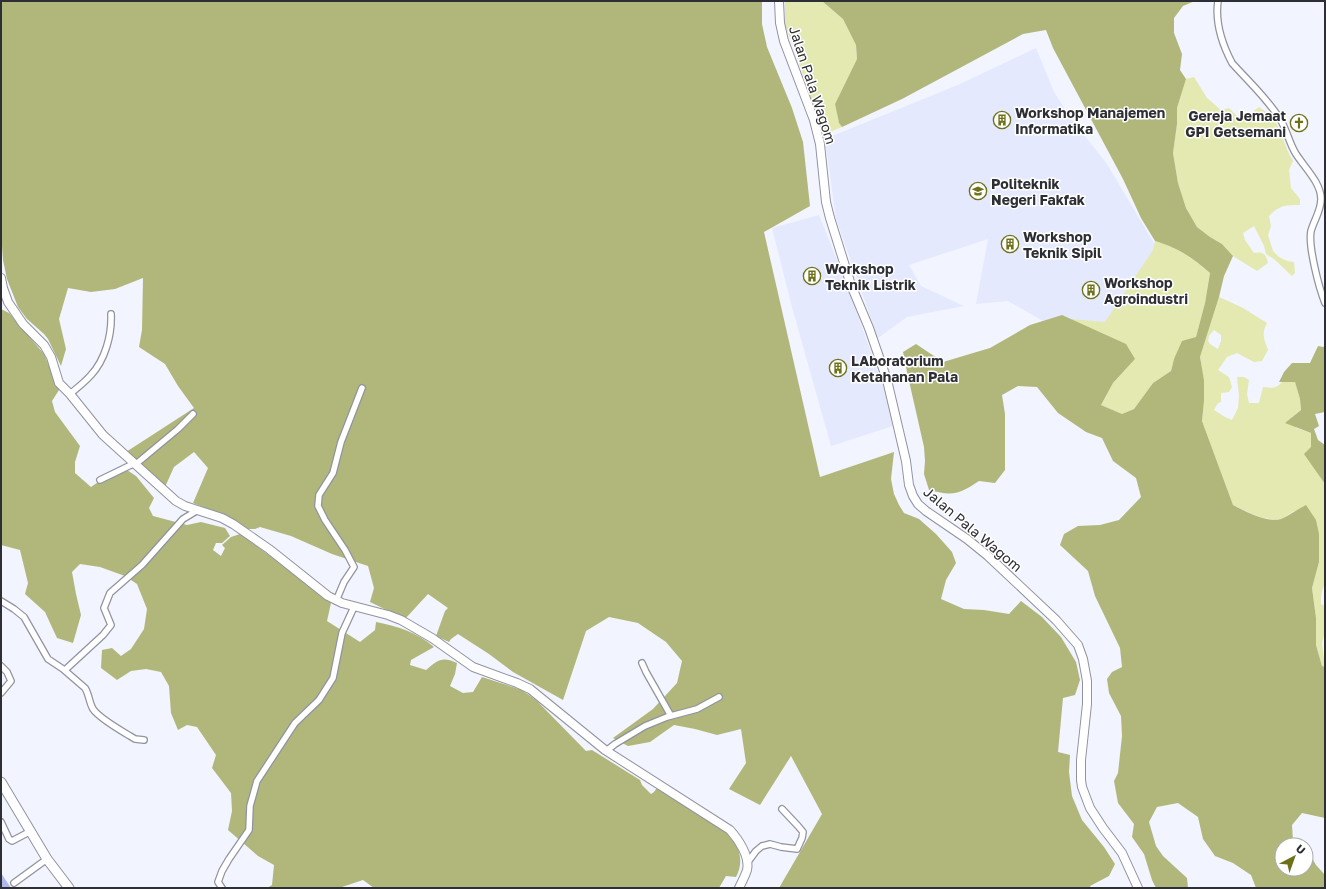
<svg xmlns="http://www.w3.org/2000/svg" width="1326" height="889" viewBox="0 0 1326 889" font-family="'Golos Text',sans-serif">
<rect width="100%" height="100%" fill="#f2f4ff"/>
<path fill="#e5e9fe" d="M1036 48 1054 92 1069 116 1107 164 1158 250 1149 299 1076 340 1008 301 976 304 988 239 909 265 921 286 964 306 907 317 878 338 836 219 825 139 960 84Z
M819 215 847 285 891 409 896 425 831 446 792 307 772 228Z"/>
<path fill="#e3e9b0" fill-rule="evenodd" d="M785 1H822L843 19 856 45 857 59 835 104 839 123 842 127 825 134 811 99 794 48 785 25Z
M1194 77 1207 98 1221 110 1229 108 1237 116 1246 117 1259 107C1263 110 1269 113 1272 117 1282 129 1284 147 1293 161L1289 170 1291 188 1300 199V205C1286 205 1279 205 1269 216L1271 226 1268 235 1273 251 1279 257 1287 261 1294 262 1295 273 1292 276 1274 259 1266 254 1264 246 1254 226 1243 233 1245 240 1254 253C1263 251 1266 254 1268 263L1257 271 1233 256 1222 244 1210 237 1197 227 1186 208 1178 183 1173 153 1177 124V108L1186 79Z
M1155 241C1178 248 1192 257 1210 273L1205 303 1196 337 1174 359 1171 371 1153 383 1134 409 1122 414 1101 405 1113 383 1135 359 1071 319 1105 322 1153 250Z
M1219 297 1243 308 1267 323C1261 334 1264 339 1268 350L1262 361 1254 362 1237 353 1227 357 1218 370 1229 377 1232 387 1229 392 1221 393V402L1218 403 1214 410 1225 417 1232 420 1238 408 1239 396 1237 377H1244L1249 380 1247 394 1249 403H1259L1263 387C1272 388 1276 389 1282 382H1295L1300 399 1301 410 1292 417 1296 428 1311 433 1313 466 1325 484V584C1321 591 1321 596 1321 604L1325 606V630L1322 644 1325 667 1322 666 1316 645V618L1312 588 1319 562 1294 511C1290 513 1287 516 1283 518 1269 524 1246 511 1233 505L1202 421 1204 401V381L1200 357ZM1214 330 1221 335V341L1218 349 1210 344 1208 341 1209 336Z"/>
<path fill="#b1b77a" d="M1 1H762V24L767 47 792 108 803 142 810 206 764 232 820 477 894 452 891 479 894 494 899 505 904 513 919 519 936 534 952 552 956 563 946 580 941 599 964 609 984 610 1009 614 1021 601 1042 617 1061 637 1076 662 1080 680 1075 695 1063 698 1058 752 1070 755 1069 772 1072 796 1082 820 1104 847 1115 864 1109 876 1090 886 1091 888H779L822 814 791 756 760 805 729 789 746 763 741 729 717 735 695 729 674 725 650 742 628 746 613 738 653 709 677 683 682 661 666 642 638 623 609 617 586 631 563 700 513 672 489 654 458 634 451 639 449 642 436 636 445 611 448 608 428 594 405 619 370 602 374 588 368 566 332 554 291 536 260 527 255 529H244L219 513 193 503 208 468 194 452 174 467 165 487 126 452 194 408 178 386 165 364 139 347 142 330 143 278 115 289 91 292 68 288 59 319 66 349 61 366 48 339 44 334 27 319 18 307 7 279 3 260 1 232Z
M822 1H1195L1183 6 1174 18V33L1182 54 1180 70 1186 79 1177 108V124L1173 153 1178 183 1186 208 1197 227 1210 237 1222 244 1233 256 1224 276 1219 297 1200 357 1204 380V401L1202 421 1233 505C1247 512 1266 523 1281 519 1286 517 1300 508 1306 505L1316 520 1319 534V562L1312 588 1316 618V645L1322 666 1325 667V818L1302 813 1292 825 1293 841 1303 845H1282V869H1306V848L1316 865 1325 875V888H1256L1251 875 1233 863 1215 856 1203 839 1198 817 1178 803 1157 807 1149 822 1156 846 1163 856 1187 878 1188 888H1156L1152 880 1144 854 1132 837 1134 824 1118 803 1114 781 1118 773 1122 736 1121 716 1109 693 1107 679 1112 672 1122 667 1120 648 1095 596 1088 571 1060 545 1064 534 1078 526 1100 525 1119 520 1141 497 1136 478 1113 461 1102 438 1086 432 1058 413 1037 387 1018 386 1002 395 1005 414V470L995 483 979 481C958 495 953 496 929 490L924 474 925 461 924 447 907 372 903 352 916 344 943 362 990 348 1030 325 1062 315 1126 344 1135 359 1113 383 1101 405 1122 414 1134 409 1153 383 1171 371 1174 359 1182 341 1196 337 1205 303 1210 273C1192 257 1178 248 1155 241L1141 218 1123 179 1053 48 1046 30 1023 34 902 99 842 127 839 123 835 104 857 59 856 45 843 19Z
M1 309 9 313 44 354 59 390 52 401 55 412 80 446 75 462V473L91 487 121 466 136 476 154 498 149 508 153 516 187 525 201 522 225 528 230 536 222 543H216L213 550 221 556 225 548 222 545 231 537 240 534 277 561 331 603 327 621 360 642 375 630 376 622C398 626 418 633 434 647L411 660 410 665 426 670C438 660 442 656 457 663L455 674 450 686 463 693 473 692 482 677 522 690 537 701 586 751 592 750 640 780 642 785 651 794 654 792 657 788 730 835C740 847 744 863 736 877L726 876 719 888H374L363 880 339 888H267L272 885 274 865 258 856 228 830 232 811 231 793 212 768 216 755 197 727 187 725 178 730 171 713 169 686 161 672 146 669 131 671 117 680 101 668 102 650 112 648 121 656 131 649 144 629 147 609 137 584 125 576 100 567 80 564 72 572 76 594 81 615 73 643 57 638 45 612 25 594 28 583 20 550 1 545Z
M1318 346 1323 347 1325 346V412L1315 414 1319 426 1314 429 1318 440 1325 445V484L1304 454 1311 447V433L1285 423 1301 410 1300 399 1295 382H1279L1284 372 1292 363H1310Z"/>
<path fill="#afb7f0" d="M1 873 11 888H1Z"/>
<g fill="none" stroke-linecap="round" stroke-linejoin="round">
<defs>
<path id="street" d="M1218 1C1215 22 1222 44 1232 63 1248 81 1267 98 1280 119 1287 130 1289 143 1296 154 1305 168 1321 183 1321 199 1321 211 1314 220 1311 231 1308 246 1319 288 1325 303
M70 394C77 388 85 382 91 375 105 360 112 335 111 314
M136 464 178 429 193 414
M100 480 135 463
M1 601 14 609 24 617 48 659 63 669 85 688C89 694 89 702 93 709 99 718 120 730 130 736L135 739 144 740
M336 601 344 582 354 567 345 550 325 520 318 506 319 495 333 473 341 442 362 388
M642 663 646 672 671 716
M1 666 7 672 11 681 1 693
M65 670 103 635 111 625 104 608 110 593 142 565 183 519 198 510
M606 751 615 744 645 726 667 717 697 709 719 697
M1 822 9 839 12 841 31 831
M747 863 756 851 762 846 770 844 781 847 797 849 802 838 803 832 798 826 782 809
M14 883 47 859
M222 888 218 882 222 871 229 859 249 830 250 806 257 781 295 723 319 700 333 678 342 633 354 607"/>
<path id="secondary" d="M779 1 780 23 784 41 814 120 820 144 826 202 830 218 851 285 869 328 887 380 906 461 909 485 913 496 918 504 926 511 967 539 988 556 1056 620 1078 645 1083 659 1087 681V704L1081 760V780L1082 787 1090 808 1103 828 1122 853 1138 888
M1 278 3 288 8 302 23 324 44 345 51 357 59 383 70 394 103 435 176 501 185 506 222 518 233 524 269 549 328 596 342 603 388 615 401 620 432 638 473 667 517 683 530 689 605 750 730 830C739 840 750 857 747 870 745 876 742 882 739 888"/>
<path id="primary" d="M1 782 47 859 69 888"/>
</defs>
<use href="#street" stroke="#9193a0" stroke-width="8"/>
<use href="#secondary" stroke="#9193a0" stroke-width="10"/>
<use href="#primary" stroke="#9193a0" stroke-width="11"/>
<use href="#street" stroke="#fff" stroke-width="5.5"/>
<use href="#secondary" stroke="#fff" stroke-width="8"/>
<use href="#primary" stroke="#fff" stroke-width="9"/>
</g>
<defs>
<symbol id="building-ring" viewBox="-11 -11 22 22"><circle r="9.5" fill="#fff" stroke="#6d7219" stroke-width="1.5"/><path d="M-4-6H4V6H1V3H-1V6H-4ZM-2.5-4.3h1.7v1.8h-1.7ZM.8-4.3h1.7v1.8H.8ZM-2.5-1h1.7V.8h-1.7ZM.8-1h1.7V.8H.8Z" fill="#6d7219"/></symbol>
<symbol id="church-ring" viewBox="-11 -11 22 22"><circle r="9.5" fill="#fff" stroke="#6d7219" stroke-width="1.5"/><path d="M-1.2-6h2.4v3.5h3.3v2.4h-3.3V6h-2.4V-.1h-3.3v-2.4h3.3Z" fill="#6d7219"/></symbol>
<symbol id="university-ring" viewBox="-11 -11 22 22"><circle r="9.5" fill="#fff" stroke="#6d7219" stroke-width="1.5"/><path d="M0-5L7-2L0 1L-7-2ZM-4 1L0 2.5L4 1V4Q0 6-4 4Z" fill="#6d7219"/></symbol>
</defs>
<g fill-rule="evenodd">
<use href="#building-ring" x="992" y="110" width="20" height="20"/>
<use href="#church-ring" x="1289" y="113" width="20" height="20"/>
<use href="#university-ring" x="968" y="181" width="20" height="20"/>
<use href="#building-ring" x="1000" y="234" width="20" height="20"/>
<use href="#building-ring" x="802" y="266" width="20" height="20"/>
<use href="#building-ring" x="1081" y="280" width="20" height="20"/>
<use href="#building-ring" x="828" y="358" width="20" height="20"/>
</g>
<g text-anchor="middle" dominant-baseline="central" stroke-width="3" stroke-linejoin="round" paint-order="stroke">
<g font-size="14" fill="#2e2f34" stroke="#fff">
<text transform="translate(813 85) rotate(72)">Jalan Pala Wagom</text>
<text transform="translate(973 529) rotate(40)">Jalan Pala Wagom</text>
</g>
<g font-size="14" font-weight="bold" fill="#2e2f34" stroke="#fff" text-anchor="start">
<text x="1015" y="112">Workshop Manajemen<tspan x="1015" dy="16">Informatika</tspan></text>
<text x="1286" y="115" text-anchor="end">Gereja Jemaat<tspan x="1286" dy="16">GPI Getsemani</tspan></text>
<text x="991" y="183">Politeknik<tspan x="991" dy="16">Negeri Fakfak</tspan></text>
<text x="1023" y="236">Workshop<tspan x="1023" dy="16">Teknik Sipil</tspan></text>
<text x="825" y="268">Workshop<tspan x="825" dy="16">Teknik Listrik</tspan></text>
<text x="1104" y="282">Workshop<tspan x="1104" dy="16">Agroindustri</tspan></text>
<text x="851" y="360">LAboratorium<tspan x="851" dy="16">Ketahanan Pala</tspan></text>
</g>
</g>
<rect width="1326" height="889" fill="none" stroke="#2e2f34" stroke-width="4"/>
<g transform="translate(1294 857) rotate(41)"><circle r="19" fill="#ffffff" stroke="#abacae"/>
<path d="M0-3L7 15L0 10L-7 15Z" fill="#6d7219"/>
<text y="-6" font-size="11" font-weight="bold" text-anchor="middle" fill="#2e2f34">U</text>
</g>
</svg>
